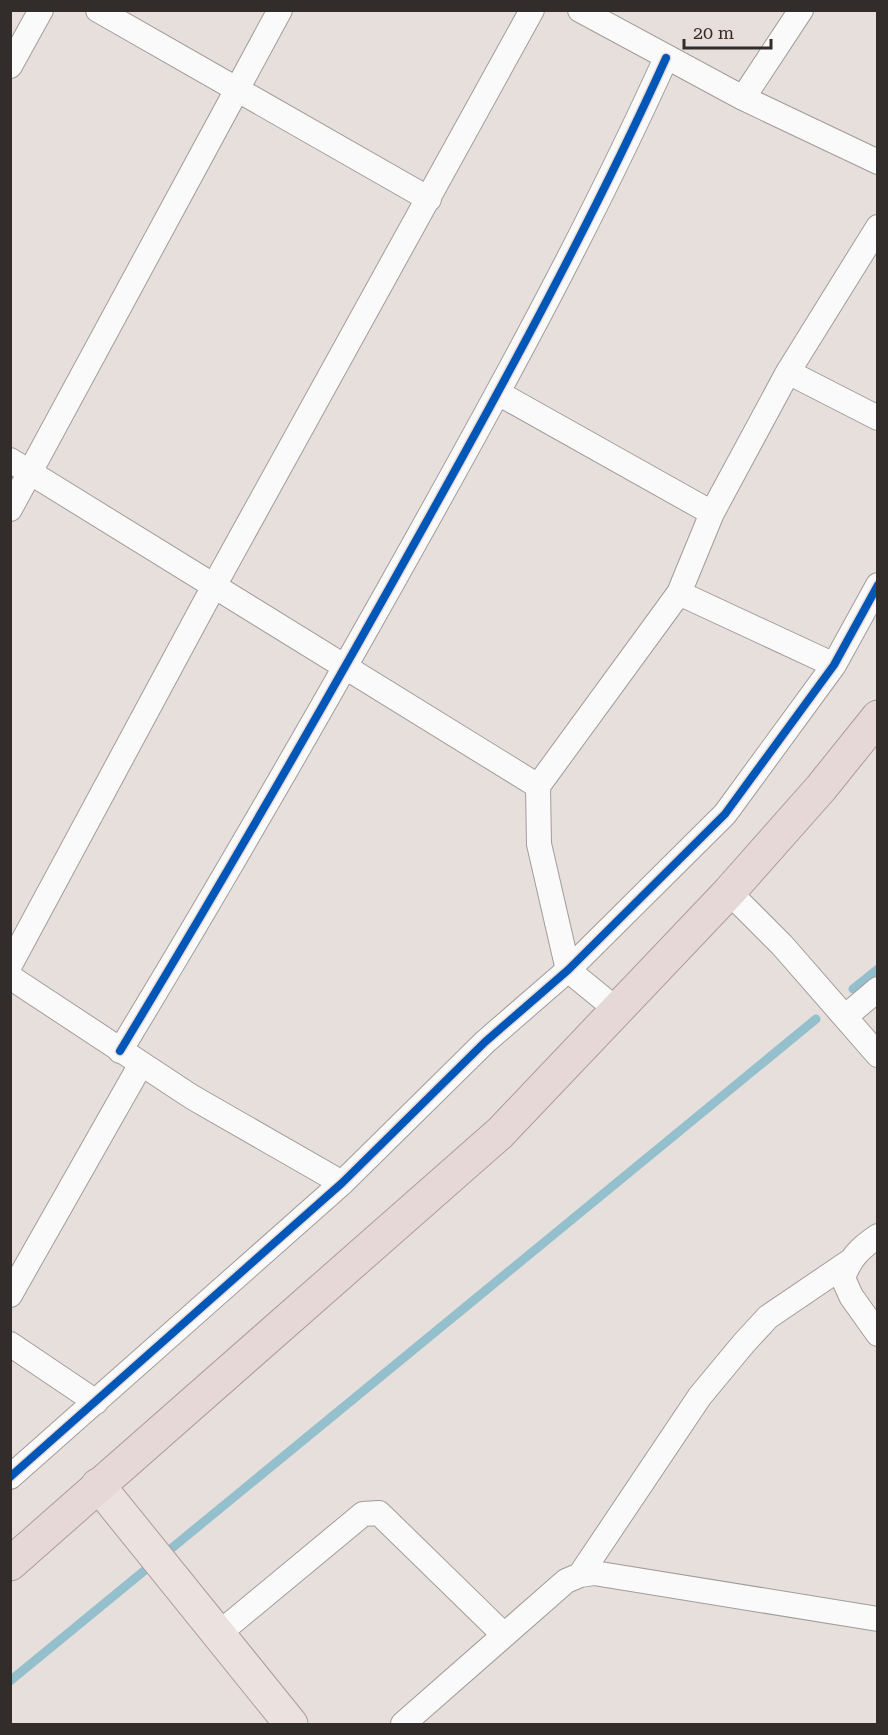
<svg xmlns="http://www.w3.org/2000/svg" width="888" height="1735" viewBox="0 0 888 1735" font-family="'Roboto Serif',serif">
<rect width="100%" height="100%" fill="#e6dfdc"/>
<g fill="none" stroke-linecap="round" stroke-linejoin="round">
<path stroke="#94bfcc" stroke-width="9" d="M853 989 878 969
M10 1681 816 1019"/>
<defs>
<path id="minor" d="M98 10 429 199
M580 10 743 98 878 162
M10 66 41 10
M743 98 801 10
M788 372 878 418
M498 393 712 513
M10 460 538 786 539 844 568 970 617 1010
M10 509 280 10
M679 593 834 665
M538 786 679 593 712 513 788 372 878 227
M729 892 782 945 878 1055
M10 965 214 586 532 10
M10 977 192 1097 342 1183
M845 1017 878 989
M120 1051C224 879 325 704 423 528 509 374 593 219 666 58
M878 1236C860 1248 850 1258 843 1278L851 1296 878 1334
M10 1295 141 1064
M10 1344 96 1402
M10 1477 342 1183 485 1042 568 970 725 814 834 665 878 585
M580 1575 700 1396 744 1343 768 1317 849 1262
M217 1635 363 1514 379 1513 504 1635
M403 1724 566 1581 580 1575 594 1573 878 1619"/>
<path id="primary" d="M98 1485 291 1724"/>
<path id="trunk" d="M10 1564 500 1133 729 892 821 788 878 717"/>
</defs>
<use href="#minor" stroke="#a29c9a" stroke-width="26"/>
<use href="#primary" stroke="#b09b99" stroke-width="35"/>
<use href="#trunk" stroke="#b09b99" stroke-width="35"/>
<use href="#minor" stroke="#fbfafa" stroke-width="24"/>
<use href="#primary" stroke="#ebe1df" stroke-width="33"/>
<use href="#trunk" stroke="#e6d8d6" stroke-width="33"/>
<defs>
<path id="cycleway" d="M120 1051C224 879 325 704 423 528 509 374 593 219 666 58
M10 1477 342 1183 485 1042 568 970 725 814 834 665 878 585"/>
</defs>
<use href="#cycleway" stroke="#eaddd8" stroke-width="11"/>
<use href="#cycleway" stroke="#0057b8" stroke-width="8"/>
</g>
<rect width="888" height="1735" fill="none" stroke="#322d2b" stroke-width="24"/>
<path d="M684 39v9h87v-9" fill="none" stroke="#322d2b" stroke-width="3"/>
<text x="693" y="39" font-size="18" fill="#322d2b" stroke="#eaddd8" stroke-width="4.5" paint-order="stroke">20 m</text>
</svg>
